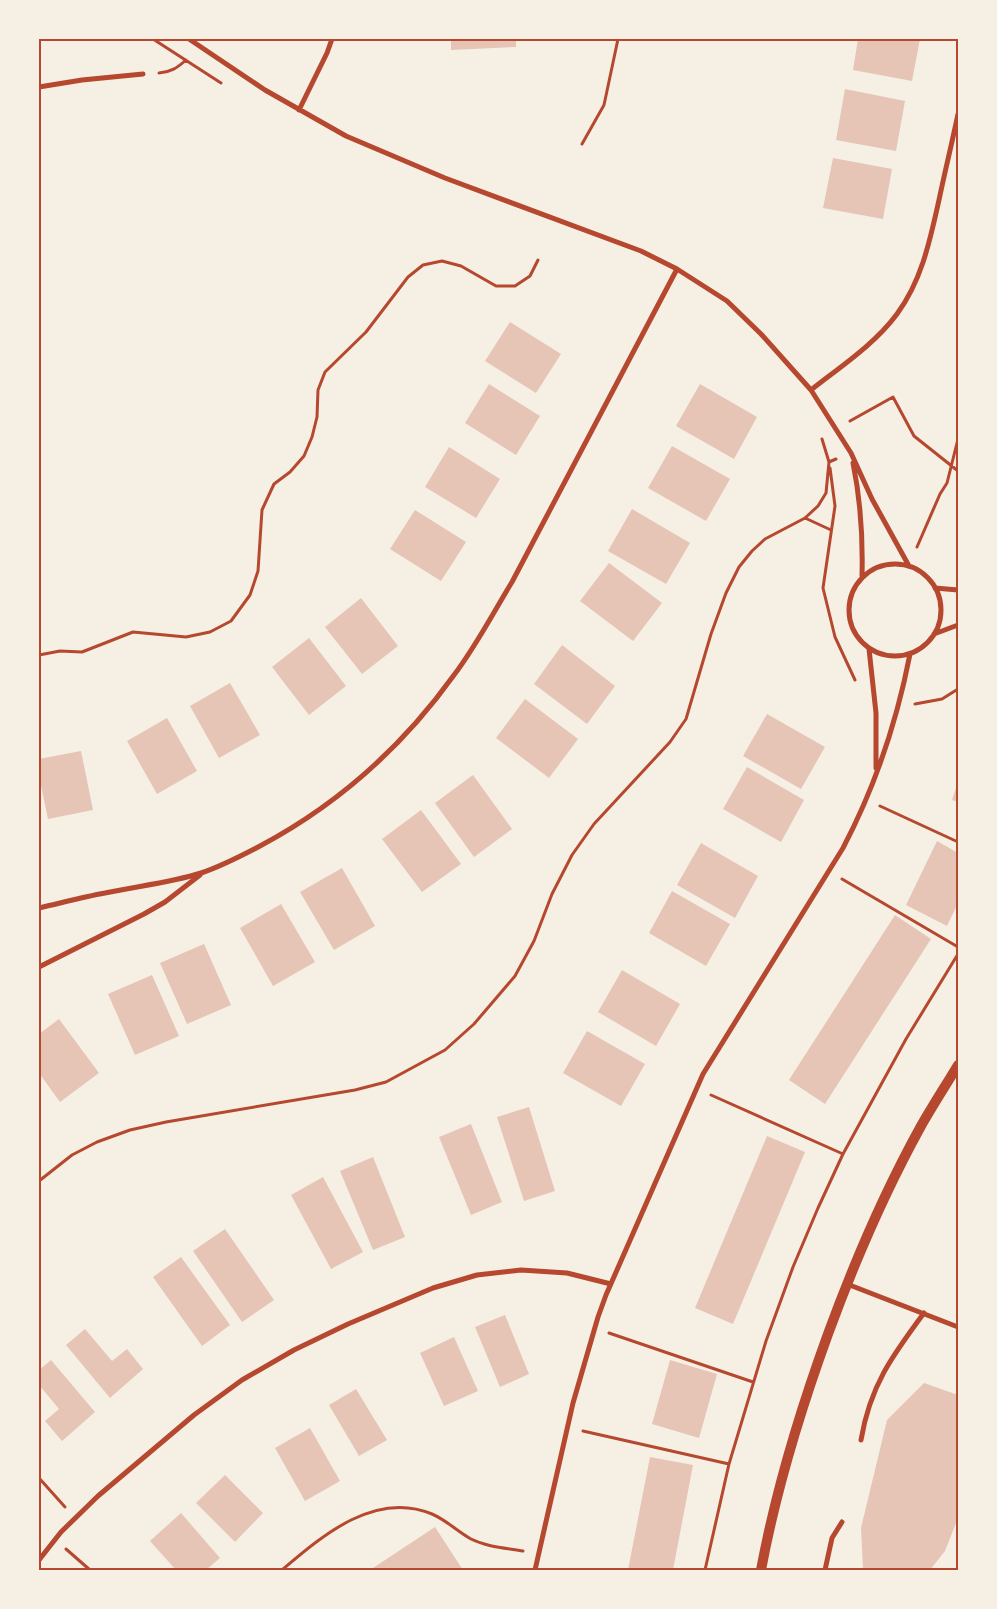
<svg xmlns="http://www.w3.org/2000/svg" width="997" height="1609" viewBox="0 0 997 1609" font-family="'Source Sans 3',sans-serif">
<rect width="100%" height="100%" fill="#f6efe4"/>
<path fill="#e6c5b7" d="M451 39H516V47L451 50Z
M858 39H920L912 81 853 70Z
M845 89 905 101 896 151 836 140Z
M833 158 892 169 883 219 823 208Z
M510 322 561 354 536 393 485 361Z
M489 384 540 416 516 455 465 423Z
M700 384 757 417 734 459 676 426Z
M672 446 730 479 706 521 648 488Z
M449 447 500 479 476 518 425 487Z
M632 509 690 543 666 584 608 551Z
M415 510 466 542 441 581 390 549Z
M609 563 662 603 633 641 580 601Z
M361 598 398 646 362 674 325 627Z
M309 638 346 686 309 715 272 667Z
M562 645 615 686 587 724 534 684Z
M230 683 260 735 219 758 190 706Z
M525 699 578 739 549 778 496 738Z
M767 714 825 747 801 789 743 756Z
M167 718 197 771 157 794 127 741Z
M81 751 93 810 48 819 39 776V759Z
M747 767 804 800 781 842 723 809Z
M473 775 512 829 474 857 435 803Z
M958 782V802L952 800Z
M421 810 461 864 422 892 382 839Z
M937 841 958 853V903L947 926 906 905Z
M701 843 758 876 735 918 677 885Z
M342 868 375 926 334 950 300 892Z
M672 891 730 924 706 966 649 933Z
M281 904 315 962 273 986 240 928Z
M895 915 931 939 825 1104 789 1080Z
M204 944 231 1005 187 1024 160 963Z
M622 970 680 1004 656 1046 598 1012Z
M152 975 179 1036 135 1055 108 994Z
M59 1019 99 1073 60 1102 39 1073V1034Z
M587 1031 645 1064 621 1106 563 1073Z
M529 1107 555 1191 524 1201 497 1117Z
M471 1124 502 1202 471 1215 439 1137Z
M767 1136 805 1152 733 1324 695 1308Z
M373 1157 405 1237 373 1250 340 1171Z
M323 1177 363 1252 331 1269 291 1195Z
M225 1229 274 1300 242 1322 193 1251Z
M181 1257 230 1325 202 1346 153 1277Z
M505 1315 529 1374 500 1387 475 1327Z
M85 1329 112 1361 127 1349 143 1369 110 1398 66 1345Z
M454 1337 478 1391 444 1406 420 1353Z
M51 1360 95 1412 62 1441 45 1421 59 1409 39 1385V1370Z
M670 1360 717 1374 699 1438 652 1424Z
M924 1383 958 1395V1518L945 1551 930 1570H863L861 1528 887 1420Z
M356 1389 387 1440 359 1456 329 1405Z
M310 1428 340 1481 305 1501 275 1448Z
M650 1457 693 1465 673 1570H628Z
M225 1475 263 1513 235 1542 196 1503Z
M181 1513 220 1558 206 1570H176L150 1541Z
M435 1527 463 1570H370Z"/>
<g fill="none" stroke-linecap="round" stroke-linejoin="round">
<path stroke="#b5482f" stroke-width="3" d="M153 39 221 83
M159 73C171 72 177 68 186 60
M582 144 604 105 618 39
M850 421 893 397 914 436 958 471
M822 439 829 462
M830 468 835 506 823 588 835 637 855 680
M805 518 831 530
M917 547 940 494 947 483 958 439
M39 655 60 651 82 652 133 632 186 637 210 632 231 621 250 595 258 571 262 510 274 484 290 472 304 456 312 437 317 417 318 390 325 372 366 332 408 277 423 265 442 261 461 266 496 286H515L530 276 538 260
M915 704 942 699 958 689
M880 806 958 842
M842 879 958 947
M711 1095 843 1154
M39 1181 72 1155 97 1142 130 1130 166 1122 355 1090 386 1082 445 1050 474 1024 515 976 534 941 552 894 572 855 594 824 670 742 686 719 711 634 726 593 739 567 752 551 765 539 805 518 818 506 826 493 829 462 836 459
M609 1333 753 1382
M583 1431 729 1464
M39 1478 65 1507
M66 1549 90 1570
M282 1570C322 1536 375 1490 432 1514 446 1520 457 1531 471 1539 487 1547 505 1548 523 1551
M705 1570 729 1464 766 1341 793 1267 818 1208 843 1154 906 1039 958 954"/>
<path stroke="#b5482f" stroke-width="5" d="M189 39 265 90 346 136 445 178 641 251 677 269 727 301 761 334 811 390 851 453 872 499 909 566
M39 87 82 80 143 74
M299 110 327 53 332 39
M811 390C840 367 874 345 897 314 922 280 930 240 939 200 945 171 952 143 958 114
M853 463C861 502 863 537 862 576
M849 610a46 46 0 1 1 92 0a46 46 0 1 1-92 0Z
M935 588 958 590
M934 634 958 625
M869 649 876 713V768
M39 908C61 903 83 897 105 893 137 886 170 883 201 873 222 866 241 856 260 846 337 805 403 746 454 675 476 646 493 613 512 582L677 269
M39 967 144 914 165 902 200 875
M847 1284 958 1327
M861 1440C870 1386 892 1356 924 1313
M39 1560 61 1532 98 1496 194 1415 242 1380 294 1350 348 1324 433 1288 477 1275 521 1270 567 1273 611 1284
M535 1570 573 1403 598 1317 606 1295 703 1074 843 848C875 787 897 721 910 654
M825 1570 832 1538 842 1522"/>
<path stroke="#b5482f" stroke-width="10" d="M761 1570C776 1490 800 1411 828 1334 854 1263 884 1193 921 1126 933 1105 946 1085 958 1065"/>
</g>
<rect width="997" height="1609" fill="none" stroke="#f6efe4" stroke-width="80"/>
<rect x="40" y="40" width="917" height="1529" fill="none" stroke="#b5482f" stroke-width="2"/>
</svg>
